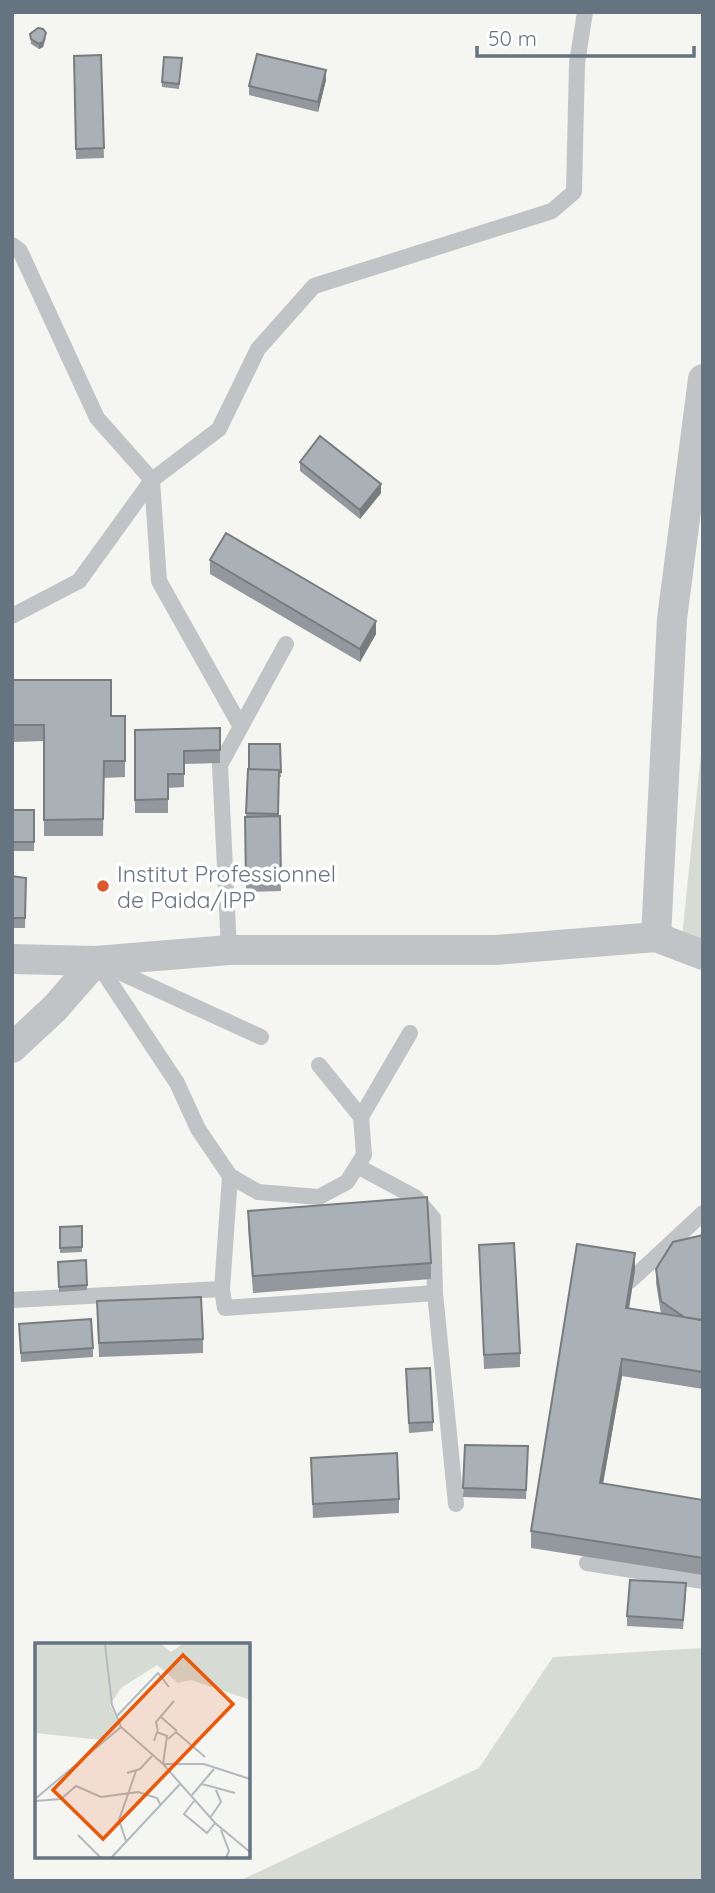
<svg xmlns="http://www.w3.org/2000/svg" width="715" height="1893" viewBox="0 0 715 1893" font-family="Quicksand,sans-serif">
<rect width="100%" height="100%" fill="#f5f5f2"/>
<path fill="#d6dcd3" d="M703 734V945L682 937Z
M703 1648V1881H239L479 1768 553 1657Z"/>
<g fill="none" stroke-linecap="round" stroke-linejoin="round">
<path stroke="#c0c4c7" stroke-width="16" d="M12 245 20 251 97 418 152 480 159 581 241 727
M12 616 79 581 152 480 219 429 258 349 314 286 552 211 574 192 577 63 585 12
M229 950 220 765 286 644
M96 961 177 1083 198 1129 230 1176 258 1192 319 1197 347 1182 364 1155 361 1117 319 1065
M104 965 261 1037
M361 1117 410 1033
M357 1166 415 1197 433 1218 435 1293 456 1504
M630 1281 703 1213
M222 1289 225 1308 435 1293
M12 1300 222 1289 230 1176
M587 1563 703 1581"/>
<path stroke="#c0c4c7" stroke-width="30" d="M656 937 672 619 703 379
M12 959 96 961 229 950H495L656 937 703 955
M12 1048 55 1008 96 961"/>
</g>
<path fill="#92989d" d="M30 34 46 38 43 47 39 49 31 44Z
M101 55 104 158 76 159 74 56Z
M182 58 179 89 162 87V82Z
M326 80 318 112 249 95V86Z
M300 462 381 493 360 519 300 471Z
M210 560 376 634 360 662 210 574Z
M12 680 111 716H125V777L104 778 103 836H44V741L12 742Z
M220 728V763L184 764V787L168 788V813H135V730Z
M280 744 281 777H279L278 816 281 891 246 892 245 817H246L248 769H249Z
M12 810H34V851H12Z
M12 876 26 878 25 928H12Z
M248 1211 431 1263V1279L253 1293 248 1228Z
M82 1226V1252L60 1253V1227Z
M703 1235V1389L622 1376 603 1484 703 1500V1575L531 1548V1531L635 1270 629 1309 661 1314 656 1283V1269Z
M479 1245 520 1353V1367L484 1369Z
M58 1262 87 1285V1290L59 1292Z
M97 1315 203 1339V1353L99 1357Z
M19 1324 93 1348V1357L21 1362Z
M406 1369 433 1422V1431L409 1433Z
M465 1445 528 1446 526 1499 463 1497Z
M311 1458 399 1499V1513L313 1518Z
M686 1593 683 1629 627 1626V1616Z"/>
<path fill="#777c7f" d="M46 33 43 47 39 49V44Z
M326 70V80L318 112V102Z
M381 484V493L360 519V510Z
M376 621V634L360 662V649Z
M635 1253V1270L626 1325V1308Z
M622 1359V1376L600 1500V1483Z"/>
<path fill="#aab1b6" stroke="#777c7f" stroke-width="2" d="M38 28 43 29 46 33 43 42 39 44 31 39 30 34Z
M257 54 326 70 318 102 249 86Z
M101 55 104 148 76 149 74 56Z
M164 57 182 58 179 84 162 82Z
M320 436 381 484 360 510 300 462Z
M226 533 376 621 360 649 210 560Z
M12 680H111V716H125V761H104L103 819 44 820V725H12Z
M220 728V750L184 751V774H168V799L135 800V730Z
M249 744H280L281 772H279V770L249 769Z
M248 769 279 770 278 814 246 813Z
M12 810H34V842H12Z
M280 816 281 881 246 882 245 817Z
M12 876 26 878 25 918H12Z
M427 1197 431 1263 253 1276 248 1211Z
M82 1226V1247L60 1248V1227Z
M703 1235V1319L700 1320 684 1317 661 1301 656 1269 673 1242Z
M514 1243 520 1353 484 1355 479 1245Z
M577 1244 635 1253 626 1308 703 1320V1372L622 1359 600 1483 703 1500V1558L531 1531Z
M86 1260 87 1285 59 1287 58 1262Z
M201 1297 203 1339 99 1343 97 1301Z
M91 1319 93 1348 21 1353 19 1324Z
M430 1368 433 1422 409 1423 406 1369Z
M465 1445 528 1446 526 1490 463 1488Z
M397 1453 399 1499 313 1504 311 1458Z
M630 1580 686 1583 683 1620 627 1616Z"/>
<circle fill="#da5a2d" stroke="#fff" stroke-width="2.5" cx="103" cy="886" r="7"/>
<g text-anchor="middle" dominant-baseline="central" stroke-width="7" stroke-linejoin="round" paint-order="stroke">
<g font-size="23" fill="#667481" stroke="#fff" text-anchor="start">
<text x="117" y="873">Institut Professionnel<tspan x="117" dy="26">de Paida/IPP</tspan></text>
</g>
</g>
<g transform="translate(35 1643)">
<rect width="215" height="215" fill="#f5f5f2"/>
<path d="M0 1H126L136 9 148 1H215V57L156 37 143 40 122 22 86 45 75 62 84 82 67 97 0 90Z" fill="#d6dcd3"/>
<path fill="none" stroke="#b3b9be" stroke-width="2" d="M70 1 77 62 86 84 128 121 180 180 215 209M81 74 123 30 134 44M126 74 142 88M123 88 121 79 139 58M133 96 141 89 170 114M119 98 122 89 132 93 128 121M128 121H169L215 136M92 130 105 126 117 113M167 141 200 150M157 152 179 126M0 156 86 84M0 158 26 156 41 143 66 154 103 149 122 155 125 161M159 158 149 171 172 190 180 180M175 175 186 159 181 147M186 187 194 208 191 215M43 192 66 215M91 198 84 177 101 128M76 215 146 140"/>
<path fill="#e8590c" fill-opacity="0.15" stroke="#e8590c" stroke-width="3.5" d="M148 12 198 61 68 196 18 147Z"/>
<rect width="215" height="215" fill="none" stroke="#667481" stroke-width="3.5"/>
</g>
<rect width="715" height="1893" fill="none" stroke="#667481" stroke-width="28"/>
<path d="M477 46v10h217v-10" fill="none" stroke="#667481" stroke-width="3.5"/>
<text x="488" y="46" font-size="21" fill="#667481" stroke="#ffffff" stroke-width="5" paint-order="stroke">50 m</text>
</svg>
